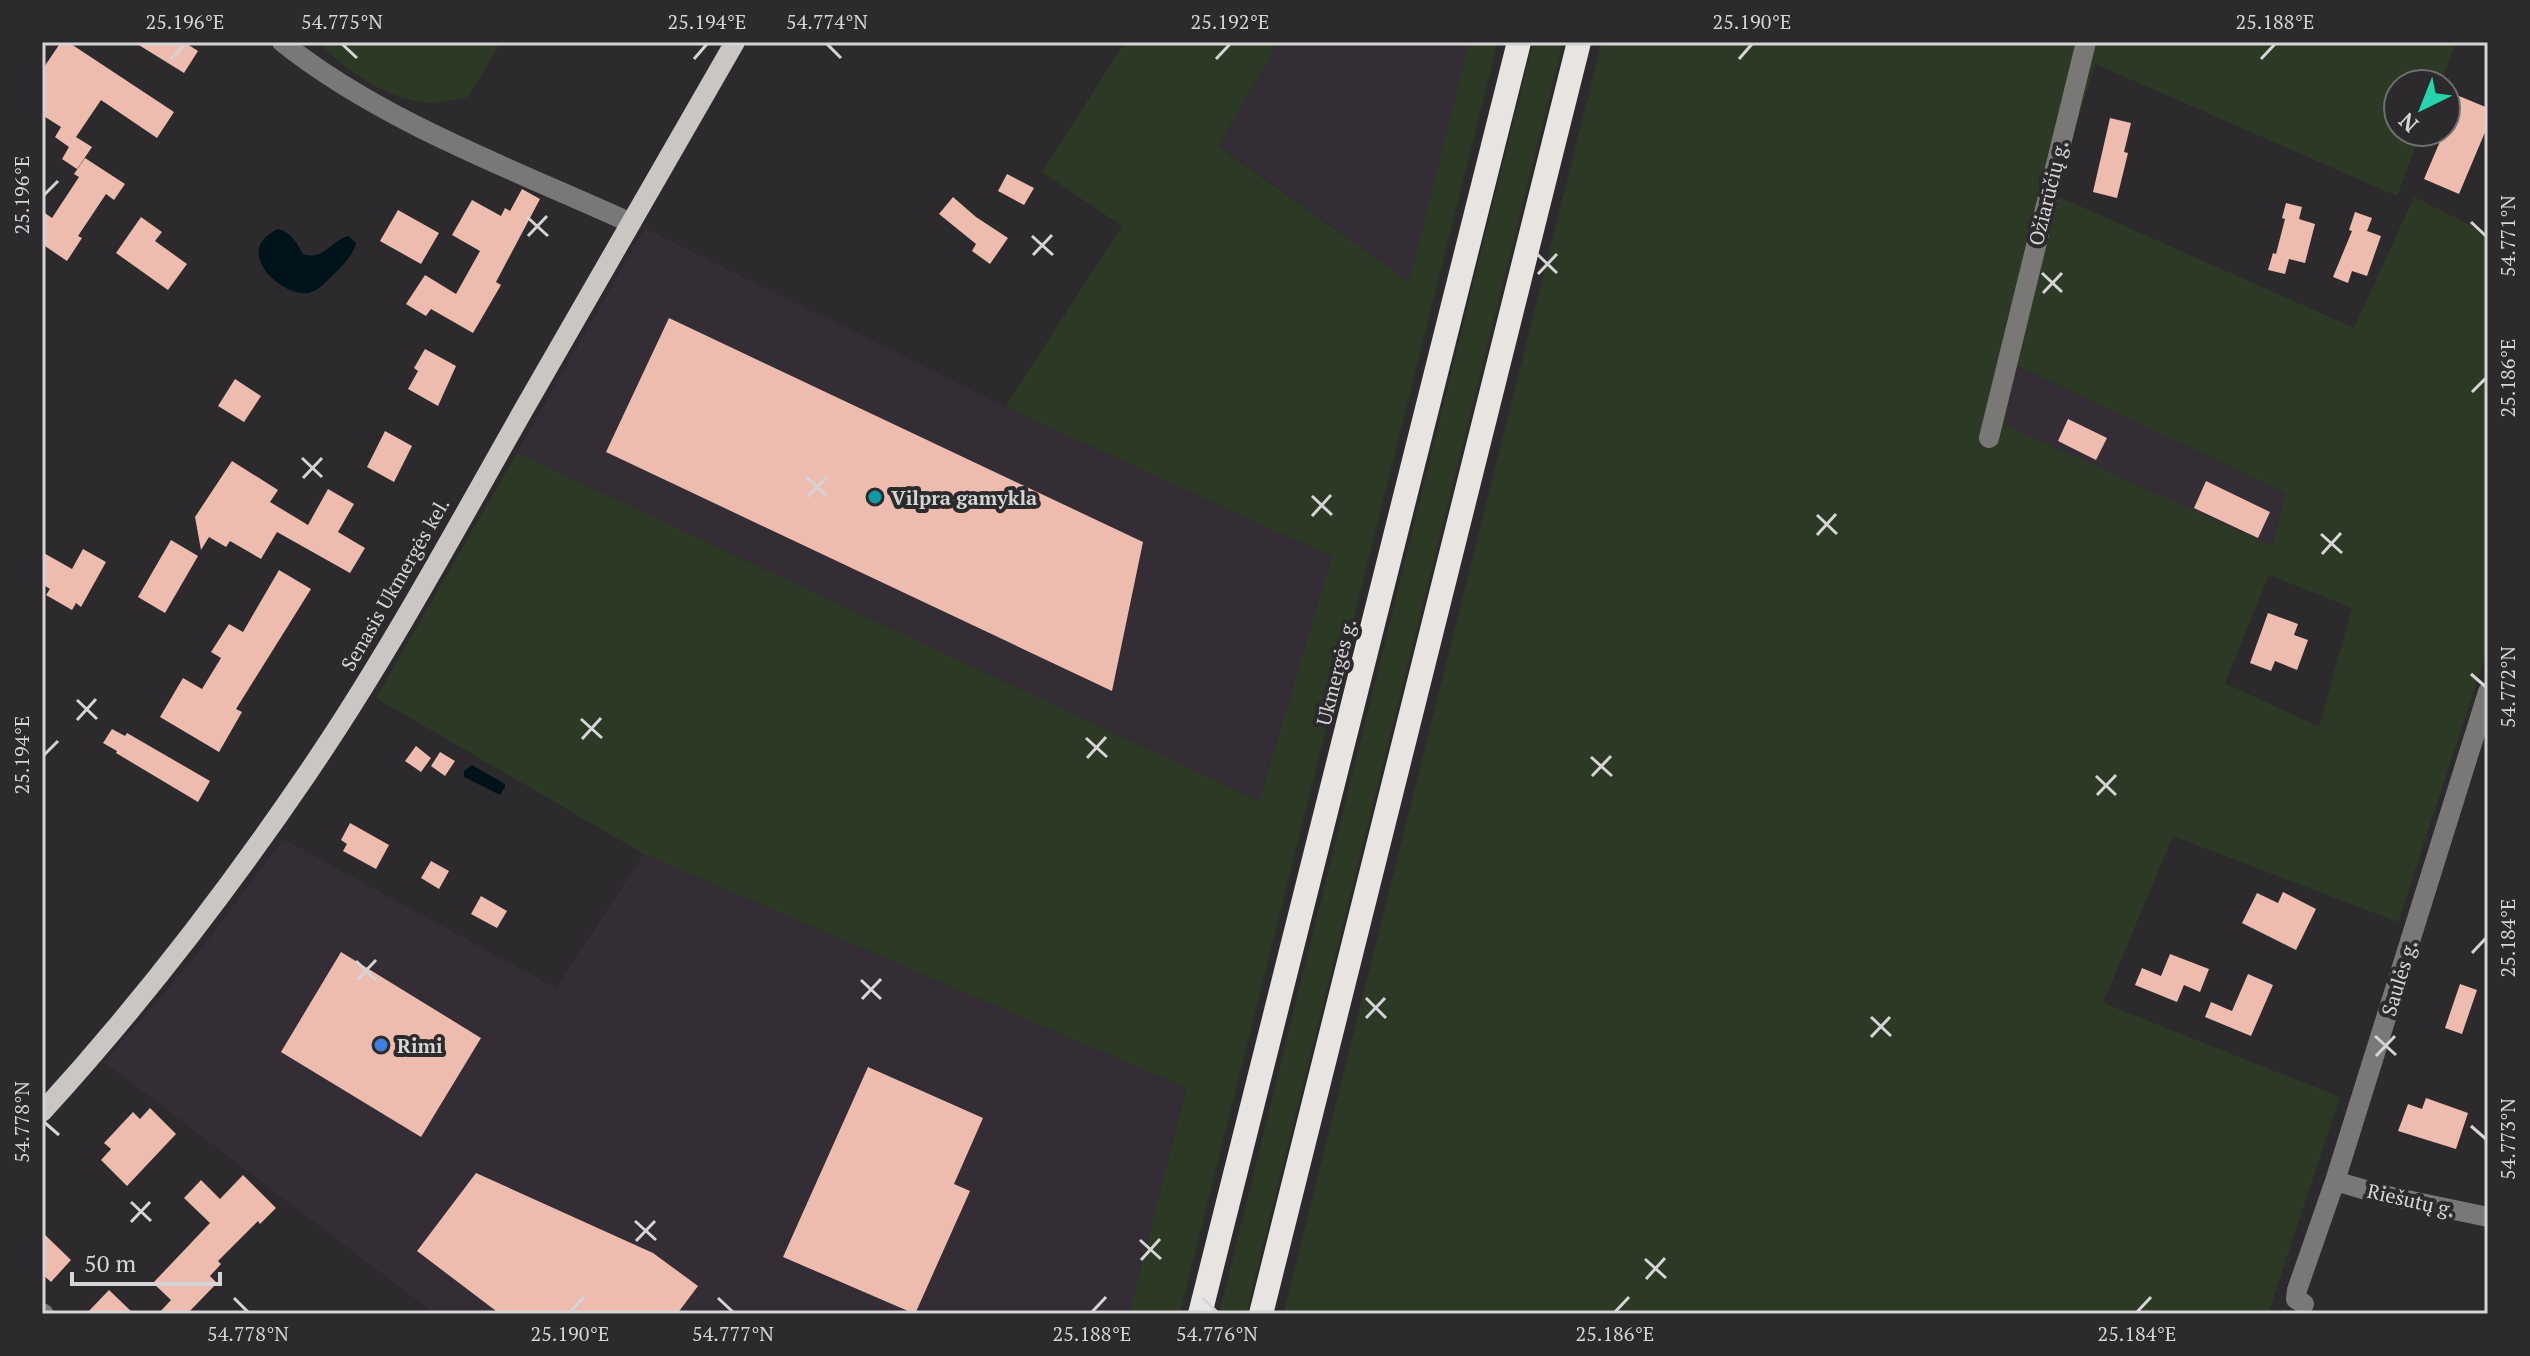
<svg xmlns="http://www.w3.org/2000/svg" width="2530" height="1356" viewBox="0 0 2530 1356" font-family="'PT Serif',serif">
<rect width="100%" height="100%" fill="#2c2a2c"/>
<path fill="#342d35" d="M1278 42H1469L1409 282 1218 145Z
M645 228 1005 407 1333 557 1259 801 517 453Z
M2015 365 2286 493 2271 547 2005 425Z
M283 839 556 988 644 854 1186 1088 1129 1314H435L104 1062 197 955Z"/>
<path fill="#2c3a25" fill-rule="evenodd" d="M318 42H501L468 97C456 99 443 103 431 103 388 101 347 71 318 42Z
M1125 42H1278L1218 146 1409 282 1469 42H1498L1180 1314H1129L1186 1088 644 854 376 698 517 453 1259 801 1332 557 1005 407 1122 226 1042 172Z
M1533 42H1563L1246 1314H1219Z
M1602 42H2456L2440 84H2398V132H2421L2397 196 2095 64 2055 195 2354 328 2414 197 2488 234V648L2398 922 2173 836 2103 1003 2340 1097 2268 1314H1283ZM2015 365 2286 493 2272 546 2005 425ZM2269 575 2352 608 2319 727 2225 683Z"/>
<path fill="#00131b" d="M278 229C291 232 297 243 303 254 324 261 330 241 348 236L356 243C352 257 344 264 334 274 327 281 319 290 309 293 283 298 230 251 278 229Z
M472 765 505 784V787L500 795 464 777V771Z"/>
<path fill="#eebcae" d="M61 42H68L174 112 157 138 101 100 76 137 92 147 77 169 62 159 69 147 55 137 61 127 42 115V70Z
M134 42H184L198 51 184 73Z
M2459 96 2488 108V125L2459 194 2424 179 2444 132H2446Z
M2110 118 2131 123 2124 152 2128 153 2117 198 2093 192Z
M85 158 125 184 114 200 106 194 78 236 82 238 67 261 42 244V211L52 218 79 177 74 174Z
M1007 174 1034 188 1024 205 998 191Z
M522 189 540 199 496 282 501 285 473 333 431 309 426 316 406 304 425 275 456 294 480 251 452 235 472 200 501 216 505 208 510 211Z
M953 197 976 217 1008 238 990 264 972 251 976 244 939 214Z
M2286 203 2302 207 2299 219 2315 224 2305 263 2289 259 2285 274 2268 270 2273 253 2276 254 2285 219 2282 218Z
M398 210 439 233 421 264 380 241Z
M2355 212 2372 218 2367 231 2381 236 2367 276 2352 271 2348 283 2333 277 2352 231 2349 230Z
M141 217 162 232 155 241 187 264 168 290 116 253Z
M669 318 1143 542 1112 691 606 452Z
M425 349 456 366 438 406 408 389 418 371 414 368Z
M235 379 261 396 244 422 218 406Z
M2068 419 2107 438 2096 460 2058 441Z
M385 431 412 446 394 482 367 467Z
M232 461 278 490 270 502 308 525 328 489 354 504 338 532 365 548 350 573 277 532 261 559 230 541 226 547 209 537 201 550 195 517Z
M2206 481 2270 512 2258 538 2194 508Z
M171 540 198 556 165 613 138 597Z
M83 549 106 562 81 607 76 603 72 610 46 595 50 589 42 584V552L72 569Z
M279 570 311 589 236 709 242 712 219 752 160 717 183 678 202 689 221 658 211 652 229 624 243 632Z
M2268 613 2298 624 2294 635 2308 640 2297 670 2275 661 2271 671 2250 663Z
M112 729 125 736 127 733 210 781 198 802 116 753 117 751 103 743Z
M416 746 431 758 421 772 405 761Z
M440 752 455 761 445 776 431 766Z
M350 823 389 845 376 869 343 851 347 844 341 840Z
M431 861 449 871 439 889 421 878Z
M2283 892 2316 909 2296 950 2242 923 2257 893 2278 903Z
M481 896 507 911 497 928 471 914Z
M341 952 481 1038 421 1137 281 1052Z
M2170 954 2209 969 2200 992 2184 985 2177 1002 2135 985 2142 968 2161 976Z
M2248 974 2273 985 2251 1036 2205 1017 2211 1002 2232 1011Z
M2460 984 2477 990 2462 1034 2445 1028Z
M868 1067 983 1118 954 1184 970 1191 915 1314 783 1257Z
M2426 1098 2468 1113 2456 1149 2398 1131 2408 1104 2422 1109Z
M150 1108 176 1134 127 1186 101 1160 111 1149 104 1143 133 1112 140 1119Z
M476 1173 653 1253 698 1286 677 1314H500L417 1251Z
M243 1175 276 1208 260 1224 258 1221 218 1261 221 1264 210 1276 217 1283 187 1314H158L171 1300 153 1283 210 1223 184 1198 201 1180 220 1199Z
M42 1232 71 1260 51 1282 42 1274Z
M109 1290 134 1314H86Z"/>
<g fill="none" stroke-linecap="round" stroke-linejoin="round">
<path stroke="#797877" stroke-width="20" d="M282 42C382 122 515 170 631 223
M1989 438 2086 42
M2335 1181 2383 1195 2488 1217
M2304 1304 2296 1299 2297 1290 2335 1181 2488 692
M42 1313 44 1314"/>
<path stroke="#c9c6c3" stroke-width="20" d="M42 1112C139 1006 226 893 307 774 387 657 454 532 524 409 594 287 665 164 735 42"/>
<path stroke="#e8e4e2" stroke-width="24" d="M1200 1314 1519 42
M1261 1314 1579 42"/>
</g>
<path fill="none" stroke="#d6d4d6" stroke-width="3" d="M342 44 357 58M827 44 841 58M171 59 185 44M694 59 707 44M1216 59 1230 44M1739 59 1752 44M2261 59 2275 44M44 195 58 181M527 217 548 236M2471 222 2486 236M528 236 547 216M1032 236 1053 255M1537 254 1557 273M1033 255 1052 235M2042 273 2062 292M1538 274 1557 254M2043 293 2062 273M2472 392 2486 378M302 458 322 477M807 477 827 496M303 478 322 458M1312 496 1332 515M807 497 827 477M1817 515 1837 534M1312 516 1331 495M2321 534 2342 553M1817 535 1836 514M2322 554 2341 533M2471 674 2486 687M77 700 97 719M581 719 602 738M77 720 96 699M1086 738 1107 757M582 739 601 718M44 755 58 741M1591 757 1612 776M1087 758 1106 737M1592 776 1611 756M2096 776 2116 795M2097 795 2116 775M2472 953 2486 938M356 961 376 980M357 980 376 960M861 980 881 999M1366 998 1386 1018M862 999 881 979M1871 1017 1891 1036M1366 1018 1385 998M2375 1036 2396 1055M1871 1037 1890 1017M2376 1056 2395 1036M44 1122 59 1135M2471 1126 2486 1139M131 1202 151 1221M635 1221 656 1240M131 1222 150 1202M1140 1240 1161 1259M636 1241 655 1221M1645 1259 1666 1278M1141 1260 1160 1239M1646 1279 1665 1258M234 1298 248 1312M718 1298 733 1312M1203 1298 1217 1312M570 1312 584 1297M1092 1312 1106 1297M1615 1312 1629 1297M2137 1312 2151 1297"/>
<circle fill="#0f9aa8" stroke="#2c2a2c" stroke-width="3" cx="875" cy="497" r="8"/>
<circle fill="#3f7fe0" stroke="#2c2a2c" stroke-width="3" cx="381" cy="1045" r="8"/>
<g text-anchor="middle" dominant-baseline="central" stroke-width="8" stroke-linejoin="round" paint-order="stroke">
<g font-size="20" fill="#d6d4d6" stroke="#2c2a2c">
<text transform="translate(2048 193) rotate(-76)">Ožiarūčių g.</text>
<text transform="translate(395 584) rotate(-60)">Senasis Ukmergės kel.</text>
<text transform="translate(1336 672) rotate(-76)">Ukmergės g.</text>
<text transform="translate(2399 978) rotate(-73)">Saulės g.</text>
<text transform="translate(2411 1200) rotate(13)">Riešutų g.</text>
</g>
<g font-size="20" font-weight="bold" fill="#d6d4d6" stroke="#2c2a2c" text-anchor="start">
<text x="891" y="497">Vilpra gamykla</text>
<text x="397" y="1045">Rimi</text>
</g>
</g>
<rect width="2530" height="1356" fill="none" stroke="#2c2a2c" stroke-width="88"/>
<g transform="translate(2422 108) rotate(223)"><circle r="38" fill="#2c2a2c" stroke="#706e70" stroke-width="2"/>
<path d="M0-6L14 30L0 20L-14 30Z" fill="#27d5ad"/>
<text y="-12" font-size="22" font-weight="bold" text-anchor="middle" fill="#d6d4d6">N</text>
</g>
<path d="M72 1272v12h148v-12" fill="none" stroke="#d6d4d6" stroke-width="4"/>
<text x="84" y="1272" font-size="24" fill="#d6d4d6" stroke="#2c2a2c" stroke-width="6" paint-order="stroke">50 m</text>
<rect x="44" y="44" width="2442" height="1268" fill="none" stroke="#d6d4d6" stroke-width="3"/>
<g font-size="20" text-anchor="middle" fill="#d6d4d6">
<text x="185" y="29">25.196°E</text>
<text x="342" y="29">54.775°N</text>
<text x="707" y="29">25.194°E</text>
<text x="827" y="29">54.774°N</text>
<text x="1230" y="29">25.192°E</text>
<text x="1752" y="29">25.190°E</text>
<text x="2275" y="29">25.188°E</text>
<text transform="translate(22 195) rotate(-90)" y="7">25.196°E</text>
<text transform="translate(2508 236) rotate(-90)" y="7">54.771°N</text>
<text transform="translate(2508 378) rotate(-90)" y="7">25.186°E</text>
<text transform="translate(2508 687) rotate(-90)" y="7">54.772°N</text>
<text transform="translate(22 755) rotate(-90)" y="7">25.194°E</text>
<text transform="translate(2508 938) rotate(-90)" y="7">25.184°E</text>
<text transform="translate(22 1122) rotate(-90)" y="7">54.778°N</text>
<text transform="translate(2508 1139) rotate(-90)" y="7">54.773°N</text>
<text x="248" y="1341">54.778°N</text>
<text x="570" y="1341">25.190°E</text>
<text x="733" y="1341">54.777°N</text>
<text x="1092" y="1341">25.188°E</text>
<text x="1217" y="1341">54.776°N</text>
<text x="1615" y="1341">25.186°E</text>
<text x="2137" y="1341">25.184°E</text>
</g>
</svg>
